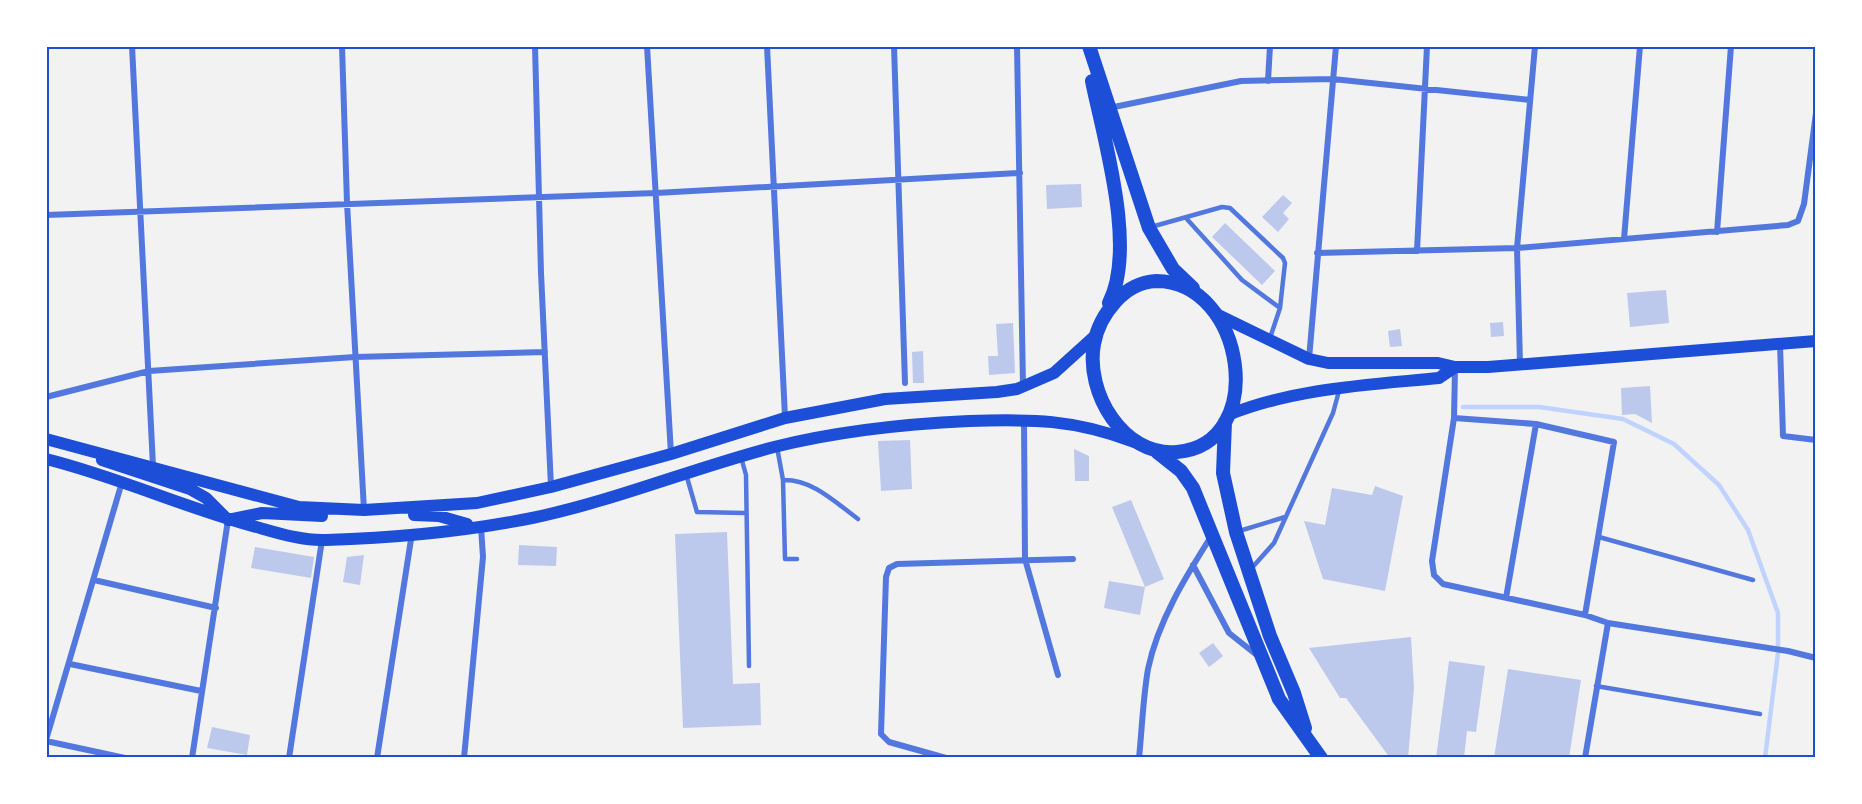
<svg xmlns="http://www.w3.org/2000/svg" width="1862" height="804" viewBox="0 0 1862 804" font-family="'Archivo Narrow',sans-serif">
<rect width="100%" height="100%" fill="#f2f2f2"/>
<g fill="none" stroke-linecap="round" stroke-linejoin="round">
<path stroke="#bfd3fe" stroke-width="4.5" d="M1463 407H1539L1623 419 1674 444 1719 485 1748 530 1778 613V653L1765 758"/>
</g>
<path fill="#bdc9ec" d="M1081 184 1082 207 1047 209 1046 185Z
M1283 195 1292 203 1283 213 1289 219 1278 232 1262 217Z
M1225 223 1275 271 1262 285 1212 237Z
M1666 290 1669 323 1630 327 1627 293Z
M1503 322 1504 336 1491 337 1490 323Z
M1013 323 1015 373 989 375 988 356H998L996 324Z
M1400 329 1402 346 1390 347 1388 331Z
M923 351 924 383H913L912 352Z
M1650 386 1652 423 1635 414 1622 415 1621 388Z
M910 440 912 489 881 491 878 441Z
M1074 449 1089 456V481H1075Z
M1375 486 1403 496 1385 591 1323 579 1304 521 1325 525 1332 488 1372 495Z
M1131 500 1164 579 1145 587 1140 615 1104 608 1109 581 1145 587 1112 507Z
M727 532 733 684 760 683 761 725 683 728 675 534Z
M519 545 557 547 556 566 518 565Z
M255 547 314 557 311 578 251 568Z
M364 555 360 585 343 582 347 557Z
M1411 637 1414 688 1408 758H1390L1346 698H1340L1309 648Z
M1213 643 1223 656 1209 667 1199 653Z
M1449 661 1485 666 1476 732 1467 731 1464 758H1436Z
M1508 669 1581 680 1569 758H1494Z
M212 727 250 735 247 755 207 748Z"/>
<g fill="none" stroke-linecap="round" stroke-linejoin="round">
<path stroke="#5277de" stroke-width="4.5" d="M1186 218 1242 280 1280 308
M1151 227 1222 207 1230 208 1283 258 1285 263 1280 308 1270 338
M777 447 783 480 785 559H797
M741 457 746 475 749 666
M686 474 697 512 745 513
M783 480C812 479 835 502 858 519
M1236 532 1285 517
M1599 537 1753 580
M1250 570 1274 543 1333 413 1339 391
M1596 686 1760 714"/>
<path stroke="#5277de" stroke-width="6" d="M132 46 153 466
M342 46 347 203 364 510
M535 46 541 273 551 487
M647 46 671 454
M767 46 785 417
M894 46 905 383
M1017 46 1023 386
M1268 81 1270 46
M1109 108 1241 81 1333 79 1530 100
M46 215 656 193 1020 173
M1717 232 1731 46
M1624 239 1640 46
M1417 251 1427 46
M1317 253 1517 248 1788 225 1798 221 1804 204 1816 113
M1780 344 1783 436 1816 440
M1309 359 1336 46
M1520 364 1517 248 1535 46
M1455 368 1454 418 1432 561 1434 575 1443 584 1585 615 1608 623 1585 758
M46 397 149 371 355 357 545 352
M1454 418 1536 424 1614 442 1585 615
M1024 420 1025 559 1058 675
M1193 565 1229 633 1258 656
M94 580 216 608
M1506 598 1536 424
M1608 623 1788 651 1816 658
M70 664 201 691
M46 740 122 482
M46 741 125 758
M192 758 228 520
M289 758 322 540
M377 758 412 533
M464 758 483 557 481 527
M946 758 889 742 881 734 886 577 889 568 897 564 1073 559
M1139 758C1142 729 1143 698 1148 669 1158 621 1186 576 1212 535"/>
<path stroke="#1d4ed8" stroke-width="12" d="M1218 315 1309 359 1328 363H1438L1455 367H1488L1816 341
M1228 415C1295 388 1368 385 1439 378L1455 367
M46 439 299 507 364 510 477 503 551 487 671 454 785 418 885 399 997 392 1017 389 1054 373 1096 335
M46 459C119 477 187 509 260 528 281 534 304 541 326 540 392 538 467 531 532 518 614 501 693 468 774 447 838 431 903 424 969 421 1031 419 1074 419 1134 442
M102 460 190 489 206 498 228 520 262 513 322 516
M414 515 439 516 467 524"/>
<path stroke="#1d4ed8" stroke-width="14" d="M1089 46 1149 228 1173 269 1193 288
M1092 81C1104 140 1137 248 1109 303
M1156 281C1246 281 1269 445 1177 452 1123 457 1085 392 1094 344 1097 327 1105 313 1116 301 1127 289 1140 282 1156 281Z
M1225 422 1223 473 1236 532 1270 636 1294 693 1305 728
M1157 452 1181 471 1193 488 1279 699 1321 758"/>
</g>
<rect width="1862" height="804" fill="none" stroke="#ffffff" stroke-width="96"/>
<rect x="48" y="48" width="1766" height="708" fill="none" stroke="#1d4ed8" stroke-width="2"/>
</svg>
